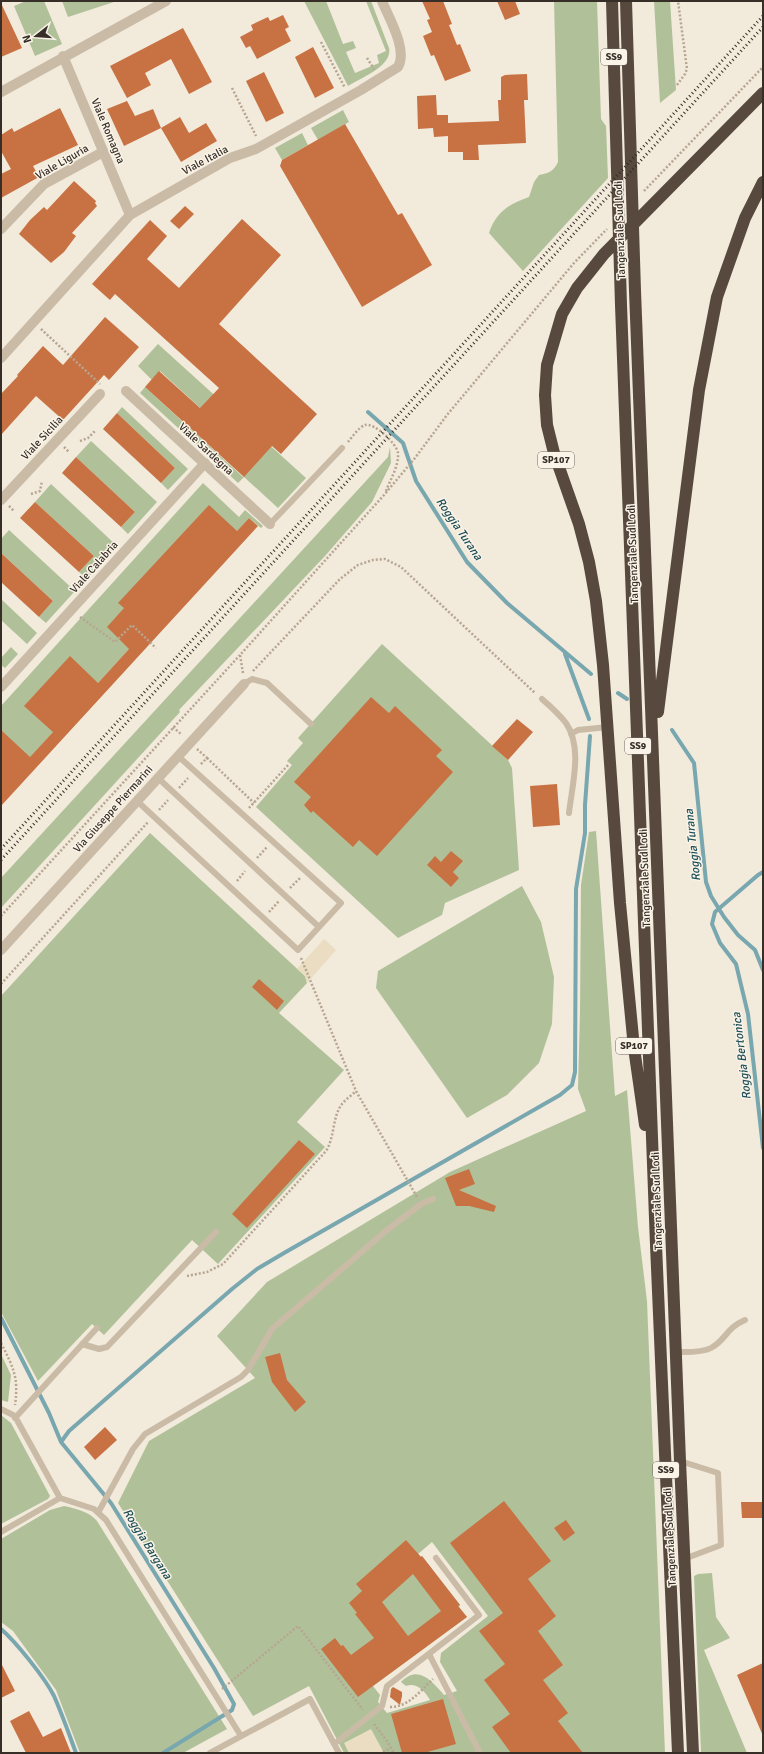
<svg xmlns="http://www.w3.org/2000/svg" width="764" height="1754" viewBox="0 0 764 1754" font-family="Signika,sans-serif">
<rect width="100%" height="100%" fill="#f2eadb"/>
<path fill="#b0c19a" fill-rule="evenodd" d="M26 1H44L62 44 35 56 14 6Z
M62 1H117L68 17Z
M304 1H326L343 44 353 41 356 48 346 52 355 73 379 63 377 55 386 51 366 1H371L389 48C393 66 361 78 348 86Z
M554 1H597L601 119 606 126 608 178 523 271 489 233C496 212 509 204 529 197L534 182 539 175C549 173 554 171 558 162Z
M654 1H670L676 90 660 103Z
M343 110 349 122 318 140 311 128Z
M302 133 308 145 282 160 275 148Z
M158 344 306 478 278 508 244 477 238 483 140 393 145 387 243 477 258 461 160 371 152 380 138 366Z
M122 407 188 469 168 490 161 483 175 468 117 413Z
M91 441 157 502 128 534 121 527 135 512 76 457Z
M390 447 391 463 372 502 325 556 179 710 180 712 1 908V878L388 457Z
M203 483 239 517 245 510 263 526 261 528 249 518 1 789V706Z
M51 484 117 546 87 579 79 572 94 556 35 502Z
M9 530 75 591 46 623 39 617 53 601 1 553V539Z
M1 599 37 633 27 644 1 620Z
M382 644 508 760 512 768 519 870 445 903 442 915 398 938 256 807 292 765 287 761 303 743 298 738Z
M11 647 18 654 5 668 1 665V658Z
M596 831 615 1096 627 1090 638 1227 647 1301 665 1753H344L309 1686 253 1716 118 1503 149 1441 255 1378 217 1336 267 1282 450 1172 586 1111 578 1089 580 1012 581 885 589 832ZM432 1542 488 1616 441 1653 440 1662 457 1691 444 1695C432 1681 418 1664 401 1682L406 1686C416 1682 425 1691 430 1700L387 1713 378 1702 380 1695 373 1686 467 1617 459 1607 460 1605 422 1556 421 1557 418 1554Z
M150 833 305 976 307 983 279 1013 344 1070 297 1122 325 1147 218 1264 192 1240 104 1335 92 1324 38 1381 1 1312V996Z
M522 886 541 922 554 977 552 1024 539 1063 507 1095 467 1118 376 988 378 971Z
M1 1354 11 1375 8 1402 1 1400Z
M1 1415 11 1423 50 1496 48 1499 1 1524Z
M64 1506C77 1509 88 1511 97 1521L227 1729 183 1753H80L56 1690 13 1631 1 1622V1539L50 1510Z
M712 1573 716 1617 730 1638 704 1650 747 1753H701L694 1576 698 1574Z"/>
<path fill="#eaddc1" d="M324 939 336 950 307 983 305 976 297 969Z
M371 1729 384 1753H349L344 1743Z"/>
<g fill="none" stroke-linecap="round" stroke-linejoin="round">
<path stroke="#79a7af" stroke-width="4" d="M368 412 403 443 416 481 467 562 507 603 591 674
M565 654 589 719
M618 693 627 699
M672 730 694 763 706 882 711 896 724 917 738 935 755 950 763 970
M763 872 758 875 715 912 712 924 720 943 736 964 748 1014 763 1148
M1 1318 49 1413 61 1442 111 1503 214 1668 234 1704 232 1710 163 1753
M61 1442 69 1431 232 1289 257 1269 284 1253 560 1095 572 1085 575 1072 576 889 585 833V805L590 736
M1 1629C16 1642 45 1678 54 1696 62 1714 69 1734 76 1753"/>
</g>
<path fill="#c87243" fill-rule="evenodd" d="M422 1H443L452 24 449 25 457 45 460 44 471 71 445 81 434 55 431 56 423 36 432 32 427 20 430 19Z
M497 1H515L520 14 505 20Z
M1 3 22 48 1 57Z
M283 15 289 27 285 29 291 41 257 59 250 46 246 48 240 37 253 30 251 25 268 17 270 21Z
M183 28 212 82 189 94 171 59 145 73 151 85 127 98 110 66Z
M313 47 334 88 315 98 295 57Z
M264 72 284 113 266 122 246 81Z
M527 74 528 100H524L526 143 478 145 479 160H463V152H448V136L434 137 433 128 418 129 417 96 436 95 437 115H448V123L499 121 498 100H501V77L505 75Z
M127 101 135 116 153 109 161 128 180 117 189 133 206 123 217 141 181 162 161 128 124 146 107 109Z
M60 108 78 145 33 166 39 177 1 198V174L11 169 1 151V135L12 128 14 132Z
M345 124 398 215 402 213 432 265 362 307 280 166 282 160Z
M74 181 96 201 95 203 97 206 72 233 76 236 64 252 51 263 19 234 30 220 44 207 47 210Z
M185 206 194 214 179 229 170 221Z
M242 219 281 255 219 324 317 414 281 454 272 446 244 477 145 387 159 371 200 408 219 388 115 294 110 300 92 284 150 220 167 236 147 259 179 288Z
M105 317 139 347 109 380 104 375 63 420 36 396 1 435V394L18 376 17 375 43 346 63 365Z
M117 413 175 468 161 483 103 429Z
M76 457 135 512 121 527 62 473Z
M35 502 94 556 79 572 20 518Z
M209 505 237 531 249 518 258 526 1 806V730L30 757 53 732 24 706 70 656 98 683 129 649 107 627 124 608 118 603Z
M1 553 53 601 39 617 1 582Z
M371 697 389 713 395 706 442 750 436 756 453 772 377 856 359 840 353 847 313 811 311 813 304 805 311 797 294 782Z
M517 719 533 732 508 760 492 746Z
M557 784 560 825 533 827 530 786Z
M451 851 463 861 453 872 459 878 451 887 427 865 435 856 441 862Z
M259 979 284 1001 277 1010 252 987Z
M299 1140 315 1154 247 1228 232 1214Z
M469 1169 475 1184 459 1190 496 1206 494 1212 469 1206H456L445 1178Z
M280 1353 287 1380 306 1402 295 1412 272 1382 265 1357Z
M105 1427 117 1440 95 1460 84 1447Z
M504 1501 551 1561 528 1579 556 1616 538 1631 563 1665 543 1680 568 1713 558 1721 583 1753H511L492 1727 510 1714 484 1680 505 1664 479 1631 503 1613 450 1543Z
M741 1502H763V1518H742Z
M566 1520 575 1533 564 1541 554 1528Z
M406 1540 421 1557 422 1556 460 1605 458 1606 467 1617 358 1697 321 1649 335 1638 341 1646 343 1645 351 1655 374 1638 355 1614 357 1613 349 1603 362 1591 356 1584ZM413 1574 441 1611 408 1636 382 1602Z
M1 1663 15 1691 1 1698Z
M763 1663V1736L737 1675Z
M393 1687 402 1692V1696L400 1705 390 1697 391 1689Z
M443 1699 456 1744 424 1753H402L391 1714Z
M29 1711 43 1737 61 1728 71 1753H26L10 1721Z"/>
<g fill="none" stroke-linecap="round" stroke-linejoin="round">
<path stroke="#b6a591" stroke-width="2.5" stroke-dasharray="2 2" stroke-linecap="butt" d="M321 42 345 88
M367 58 374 69
M677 85 685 74 687 69 678 1
M232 88 256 136
M644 191 763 67
M41 329 100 384
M80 441 88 438 95 431
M348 442C352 437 359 427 365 425 374 422 397 444 398 453 399 466 390 480 386 491
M64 447 69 452
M31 494 40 491 42 481
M9 506 14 511
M80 617 115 642 132 625 156 648
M253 671 340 579 358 565 373 560 385 559 401 567 535 693
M243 673 240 655 384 495 415 458 447 415 574 263 607 229
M173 727 182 735
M197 749 207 758 200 765
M207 758 254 803
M179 788 188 778
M249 808 289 764
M159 810 168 800
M257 858 267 847
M237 881 245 871
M290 888 301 877
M269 912 279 901
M1 916 240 655
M301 958 356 1091 417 1197
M1 984 148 822
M187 1276 207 1272 223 1264 326 1151C335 1137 332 1117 342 1104 346 1099 352 1095 356 1091
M1 1343C13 1367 19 1377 15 1405
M222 1689 298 1626 363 1710
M390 1707C409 1707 420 1691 433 1679
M374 1724 387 1741 394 1753
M383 1752 391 1748"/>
<path stroke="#cabba6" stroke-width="6" d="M270 524 342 448
M244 684 252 679 267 683 311 724
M542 699C550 706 559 714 566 723 583 748 572 785 569 813
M571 734 578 730 608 727
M158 778 319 927
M137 801 298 950 341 903 178 756
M82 1344 99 1349 107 1347 216 1232
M676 1352C686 1352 702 1353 711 1348 726 1340 726 1328 745 1320
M1 1409 13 1415 17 1420 60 1498
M15 1418 97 1328
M680 1461 718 1473 721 1545 684 1559
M99 1511 133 1449 145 1434 241 1377 248 1370 272 1329 387 1230 421 1204 433 1199
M1 1532 60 1498 94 1509 106 1520 241 1736
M429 1654 480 1753
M334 1744 382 1706 387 1686 479 1615 436 1558
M210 1753 310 1699 339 1753"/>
<path stroke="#cabba6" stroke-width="10" d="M63 56 130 215
M1 92 166 1
M1 229 44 184 103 152
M1 358 130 215 230 158 256 149 361 90 398 67C408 50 389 18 382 1
M126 391 270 524
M1 500 100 394
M1 687 205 463
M1 950 244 684"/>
<path stroke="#57493e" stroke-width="12" d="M612 1 621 305 656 1245 678 1753
M626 1 635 291 680 1461 693 1753
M658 712 699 390 717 297 745 218 763 182
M645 1125 634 1048 620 903 603 665 596 601 589 562 579 524 554 453 547 425 545 395 547 365 562 314 577 288 604 254 763 93"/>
<path stroke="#362e27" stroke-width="3" stroke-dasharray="1 3" stroke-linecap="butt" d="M1 849 763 16
M1 860 763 27"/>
</g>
<g text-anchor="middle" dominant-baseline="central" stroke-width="3" stroke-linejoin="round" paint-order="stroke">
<g fill="#faf3e7" stroke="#716961" stroke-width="1">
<rect x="601" y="49" width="26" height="16" rx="3"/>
<rect x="538" y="452" width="36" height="16" rx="3"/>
<rect x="625" y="738" width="26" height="16" rx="3"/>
<rect x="616" y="1038" width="36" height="16" rx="3"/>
<rect x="653" y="1462" width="26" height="16" rx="3"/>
</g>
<g font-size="10" font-weight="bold" fill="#362e27">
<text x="614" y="57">SS9</text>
<text x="556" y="460">SP107</text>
<text x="638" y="746">SS9</text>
<text x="634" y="1046">SP107</text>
<text x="666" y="1470">SS9</text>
</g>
<g font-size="11" fill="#362e27" stroke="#faf3e7">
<text transform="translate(108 131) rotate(67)">Viale Romagna</text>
<text transform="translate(205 160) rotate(-28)">Viale Italia</text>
<text transform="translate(62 162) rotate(-30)">Viale Liguria</text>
<text transform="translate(620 230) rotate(-92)">Tangenziale Sud Lodi</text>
<text transform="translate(42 438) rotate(-47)">Viale Sicilia</text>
<text transform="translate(206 449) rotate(43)">Viale Sardegna</text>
<text transform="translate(633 554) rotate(-92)">Tangenziale Sud Lodi</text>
<text transform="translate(94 567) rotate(-48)">Viale Calabria</text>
<text transform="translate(113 809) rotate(-48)">Via Giuseppe Piermarini</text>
<text transform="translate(645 878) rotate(-92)">Tangenziale Sud Lodi</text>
<text transform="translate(657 1201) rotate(-92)">Tangenziale Sud Lodi</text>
<text transform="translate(670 1537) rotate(-93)">Tangenziale Sud Lodi</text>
</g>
<g font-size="12" font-style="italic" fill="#1c4e58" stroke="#faf3e7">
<text transform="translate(459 529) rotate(56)">Roggia Turana</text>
<text transform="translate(693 845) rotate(-96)">Roggia Turana</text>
<text transform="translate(742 1056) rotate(-97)">Roggia Bertonica</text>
<text transform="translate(147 1544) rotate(58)">Roggia Bargana</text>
</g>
</g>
<rect width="764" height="1754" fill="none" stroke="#362e27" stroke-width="4"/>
<g transform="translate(36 36) rotate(253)" stroke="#faf3e7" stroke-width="3" paint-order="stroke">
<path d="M0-3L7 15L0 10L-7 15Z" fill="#362e27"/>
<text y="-6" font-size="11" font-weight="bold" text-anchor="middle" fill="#362e27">N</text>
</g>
</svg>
